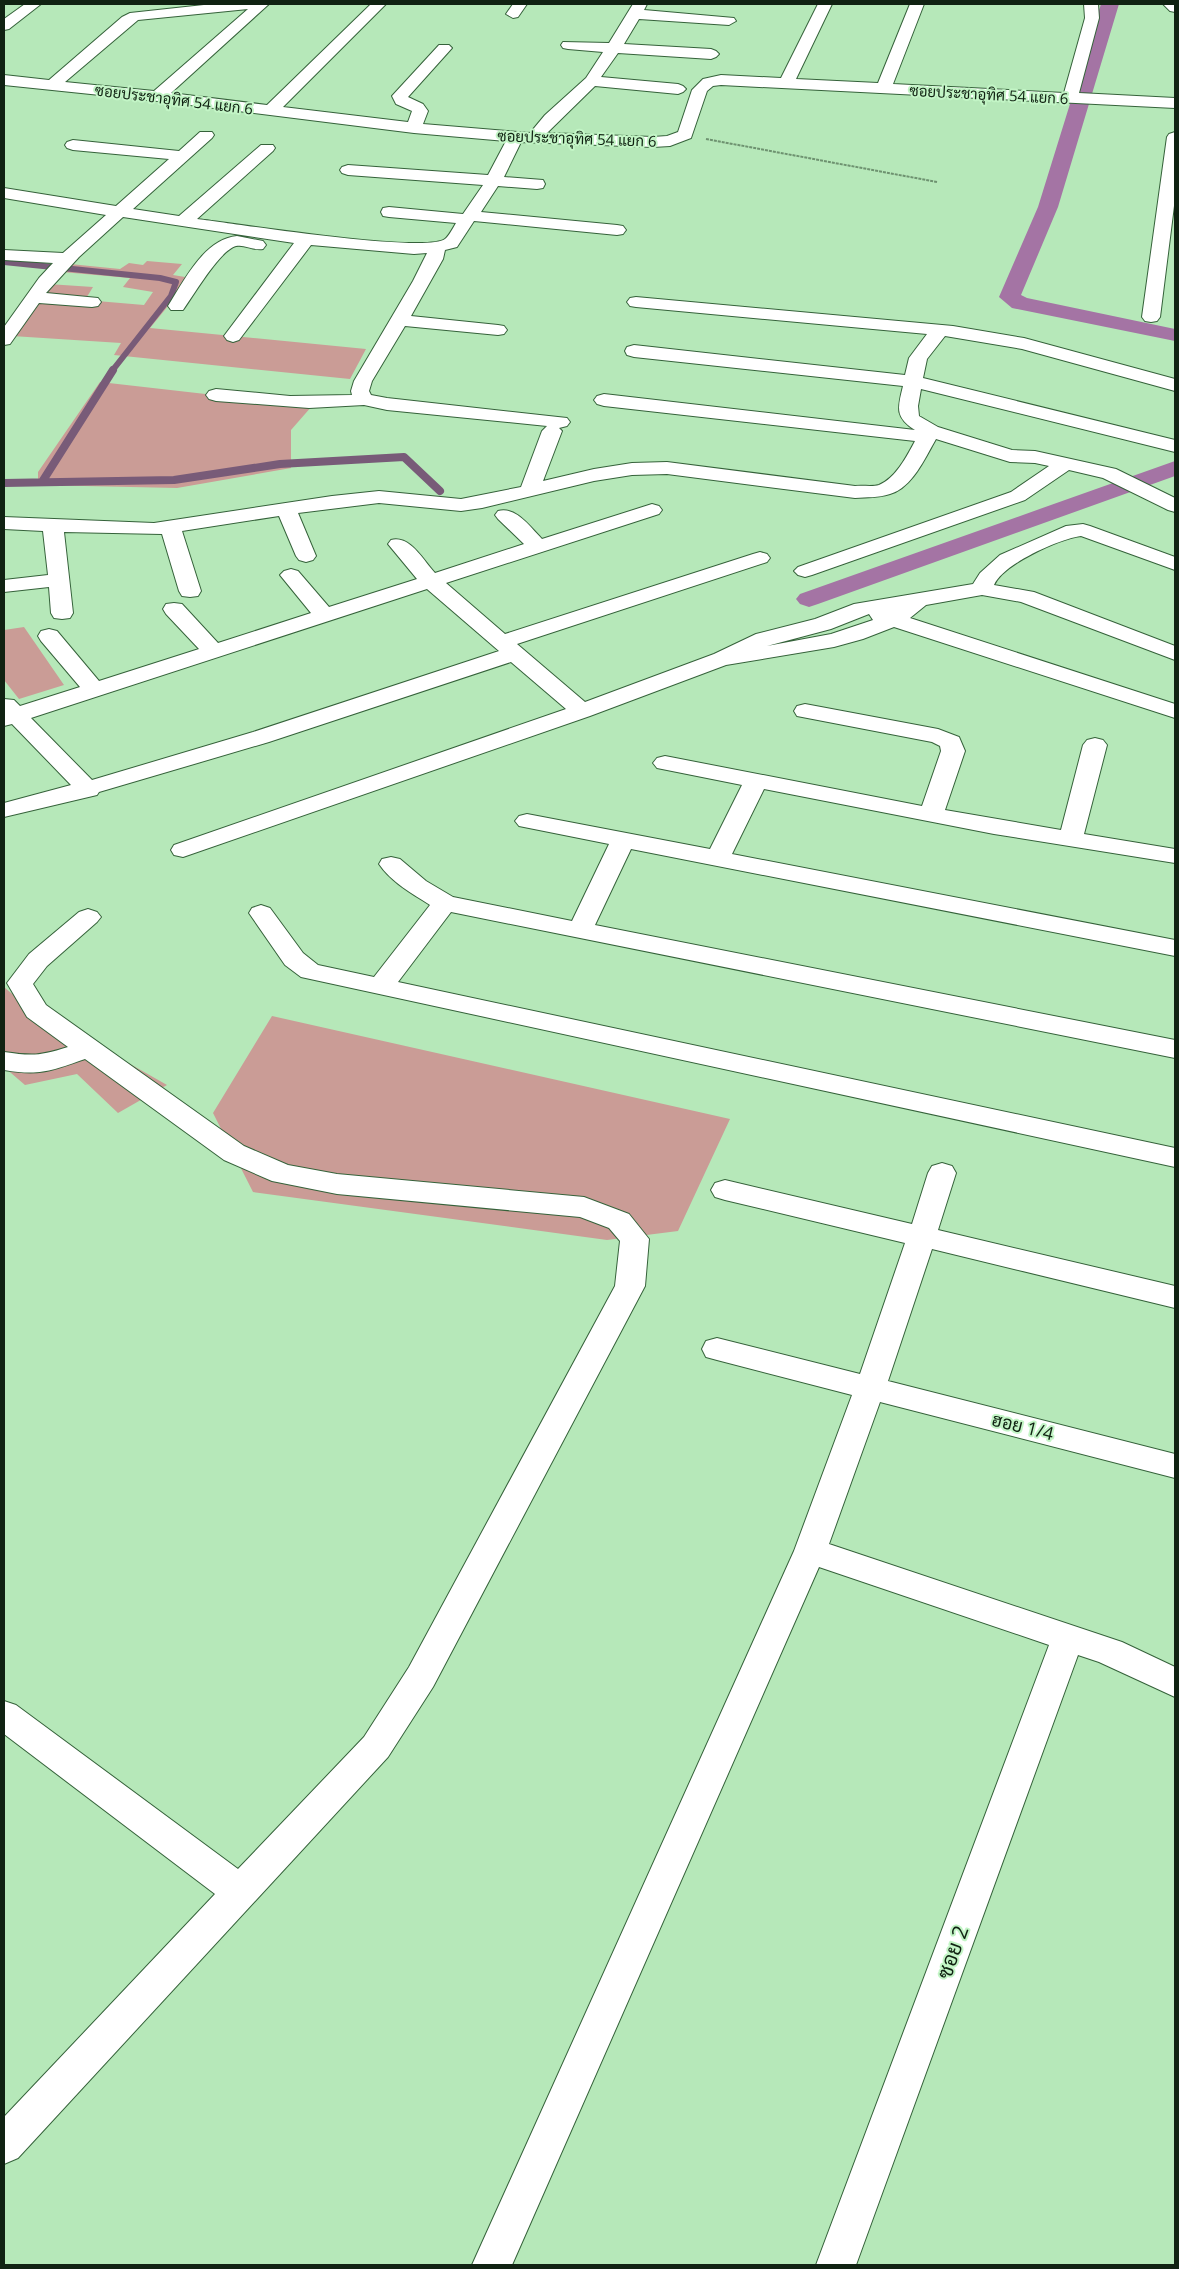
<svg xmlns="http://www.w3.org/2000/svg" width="1179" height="2269" viewBox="0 0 1179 2269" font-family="'Open Sans',Sarabun,sans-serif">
<rect width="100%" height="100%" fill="#b6e8b9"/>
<path fill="#ca9c96" d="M147 261 182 264 173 275 191 278 150 328 366 349 350 379 114 355 121 343 12 336 48 284 93 287 85 300 144 305 153 292 123 287 130 278 62 272 70 264 120 269 129 263 143 265Z
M100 382 312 406 291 430V468L177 488 38 485V472Z
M24 627 64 685 19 699 4 680V630Z
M4 987 23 1003 167 1085 118 1113 77 1074 25 1085 4 1067Z
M272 1016 730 1119 678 1231 607 1240 253 1192 213 1113Z"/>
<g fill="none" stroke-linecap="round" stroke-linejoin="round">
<path stroke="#785b78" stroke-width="6" d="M4 262 160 278 176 282 171 296 112 371"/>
<path stroke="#785b78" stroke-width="8" d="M42 482 113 370
M4 483 174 480 280 464 404 457 440 491"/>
<path fill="#a474a4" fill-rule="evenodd" d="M1101 4H1119L1058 207 1021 295 1027 298 1175 329V341L1012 308 999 297 1038 207Z
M1175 461V476L818 604 809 607 800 604 796 599 800 594Z"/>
<defs>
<path id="minor" d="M25 4H41L9 29 4 30V19Z
M213 4H269L171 93 267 105 371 4H386L283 107 408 122 412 111 396 104 392 96 439 45H449L452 48 408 97 423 104 428 111 423 124 530 133 545 115 586 78 603 52 568 49 563 48 561 45 563 42 609 43 633 4H647L644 10 734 18 736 21 729 25 639 19 624 44 711 49 716 51 719 54 716 57 711 59 618 53 601 77 678 84 683 86 686 89 683 92 678 94 595 86 547 133 653 137 667 136 678 132 692 90 703 79 721 75 781 78 818 4H832L796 79 878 83 910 4H924L893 84 1064 93 1085 18 1084 4H1098L1099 18 1079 93 1175 98V108L721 85 713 86 707 91 691 138 670 146 653 147 521 142 504 177 543 180 545 184 543 188 537 189 498 186 481 212 617 225 623 226 626 230 623 234 617 235 474 221 457 247 445 250 443 259 411 316 498 325 504 326 507 330 504 334 498 335 405 326 372 381 369 391 371 395 387 398 567 418 570 422 567 426 559 428 562 431 543 481 594 469 632 463 667 462 855 486C863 485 872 487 879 485 896 478 907 456 915 441L604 406 597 404 594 400 597 396 604 394 915 430C894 417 898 407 903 386L634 357 627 355 625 351 627 347 634 345 905 375 909 358 927 334 636 307 630 306 627 302 630 298 636 297 953 326 1024 338 1175 379V391L1022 349 945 336 927 359 923 378 1175 440V452L921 389 918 406 919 416 938 427 1012 450 1035 451 1116 469 1175 498V512L1168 510 1103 478 1069 470 1025 500 812 575 805 577 798 575 794 571 798 567 1011 492 1049 466 1035 463 1010 462 936 439C925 458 912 488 890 494 878 498 867 497 855 498L667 474 632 475 594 481 482 508 461 511 379 503 298 513 316 556 313 560 306 562 299 560 296 556 279 516 182 531 201 591 198 596 190 597 182 596 179 591 162 534 64 532 73 613 70 618 62 619 54 618 51 613 49 587 4 592V580L48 575 43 531 4 529V517L154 523 332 496 379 491 461 499 521 487 542 431 547 426 387 410 364 405 309 408 216 401 209 399 206 395 209 391 216 389 290 396 352 395 351 391 354 381 413 281 427 253 414 254 311 245 239 340 233 342 227 340 224 336 294 243 123 217 79 257 46 293 98 298 101 302 98 306 92 307 39 303 10 344 4 345V327L39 278 53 263 4 260V250L63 253 106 215 4 198V188L116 206 169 159 73 150 67 148 65 145 67 142 73 140 179 151 200 132H212L214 135 212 138 133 209 179 216 261 145H273L275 148 273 151 197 219C231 223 426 254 445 239 449 236 453 228 456 223L389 217 383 216 381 212 383 208 389 207 463 214 483 185 348 175 342 173 340 170 342 167 348 165 488 175 506 141 414 133 158 101 4 85V75L49 80 122 17 130 13ZM248 9 154 91 65 82 138 20Z
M513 4H527L518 17 513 18 506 14Z
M1163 4H1175V12L1170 11Z
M1175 132V198L1160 317 1157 321 1151 322 1145 321 1142 317 1167 137 1169 134Z
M237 236 263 241 266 245 263 249C254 251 245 244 236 246 220 250 193 296 183 310H171L168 306C184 281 204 239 237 236Z
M652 504 659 506 662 510 659 514 446 583 505 634 753 554 760 552 767 554 770 558 767 562 517 644 585 702 714 654 756 634 815 619 854 604 973 584 980 573 1000 555 1066 526 1083 524 1090 526 1175 557V570L1081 536C1059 539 1003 564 994 585L1034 592 1175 646V660L1021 602 982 595 926 605 910 618 1175 704V718L894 627 863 639 834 647 726 665 590 716 183 857 174 855 171 850 174 845 566 709 511 662 269 742 99 792 97 795 4 817V803L71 785 12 724 4 726V699L14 700 20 706 80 687 41 641 38 636 41 631 49 629 57 631 99 681 199 649 166 614 163 609 166 604 174 603 182 604 218 643 311 613 280 575 284 571 291 569 298 571 329 607 417 579 388 544 391 540C410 535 423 560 435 573L524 544 498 519 495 515 498 511C516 506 530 527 542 539ZM427 589 499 651 253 732 92 780 31 718ZM869 614 873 620 831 634 767 646 831 629Z
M805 704 938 729 959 737 965 751 945 810 1061 830 1083 745 1087 740 1095 738 1103 740 1107 745 1084 834 1175 849V863L994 834 764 789 732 854 1175 940V956L631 849 595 925 1175 1040V1058L451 912 398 982 1175 1148V1167L301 977 285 965 249 913 252 908 261 905 270 908 303 953 318 965 374 977 430 905C413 894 391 882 379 864L382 859 391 857 400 859 426 881 453 897 572 921 609 844 519 826 515 821 519 816 527 814 710 849 742 785 657 768 653 763 657 758 665 756 922 806 941 751 940 746 932 742 797 716 794 711 797 706Z
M88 909 97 912 101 917 97 922 47 966 33 984 46 1005 244 1146 288 1165 337 1174 584 1197 629 1214 649 1239 645 1286 433 1687 388 1757 18 2158 4 2164V2117L215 1894 4 1734V1701L16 1705 238 1869 364 1737 409 1667 615 1286 620 1241 609 1228 580 1217 337 1194 272 1181 224 1160 85 1059C51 1071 40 1076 4 1070V1052C32 1056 40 1056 68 1047L27 1017 7 983 29 954 79 912Z
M942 1163 952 1166 956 1173 938 1230 1175 1286V1308L932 1249 888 1381 1175 1454V1478L880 1402 829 1544 1122 1642 1175 1667V1697L1099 1662 1078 1655 856 2265H816L1049 1645 819 1567 512 2265H472L794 1551 852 1395 717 1360 706 1357 702 1349 706 1341 717 1338 860 1374 905 1243 725 1200 715 1197 711 1190 715 1183 725 1180 912 1224 928 1173 932 1166Z"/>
</defs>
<use href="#minor" stroke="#35623a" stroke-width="2"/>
<path stroke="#6e9270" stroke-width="2" stroke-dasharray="3 1" stroke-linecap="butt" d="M706 139 937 182"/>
<use href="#minor" fill="#fff" fill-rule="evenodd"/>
</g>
<g text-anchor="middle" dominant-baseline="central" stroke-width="4" stroke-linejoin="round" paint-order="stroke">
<g font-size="15" fill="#102212" stroke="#c3f5c6">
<text transform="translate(989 94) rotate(3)">ซอยประชาอุทิศ 54 แยก 6</text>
<text transform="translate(174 99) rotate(7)">ซอยประชาอุทิศ 54 แยก 6</text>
<text transform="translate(577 138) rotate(2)">ซอยประชาอุทิศ 54 แยก 6</text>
</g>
<g font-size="18" fill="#102212" stroke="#c3f5c6">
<text transform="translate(1023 1426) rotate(14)">ฮอย 1/4</text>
</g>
<g font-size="21" fill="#102212" stroke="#c3f5c6">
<text transform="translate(952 1952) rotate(-70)">ซอย 2</text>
</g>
</g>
<rect width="1179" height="2269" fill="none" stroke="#102212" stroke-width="10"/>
</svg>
